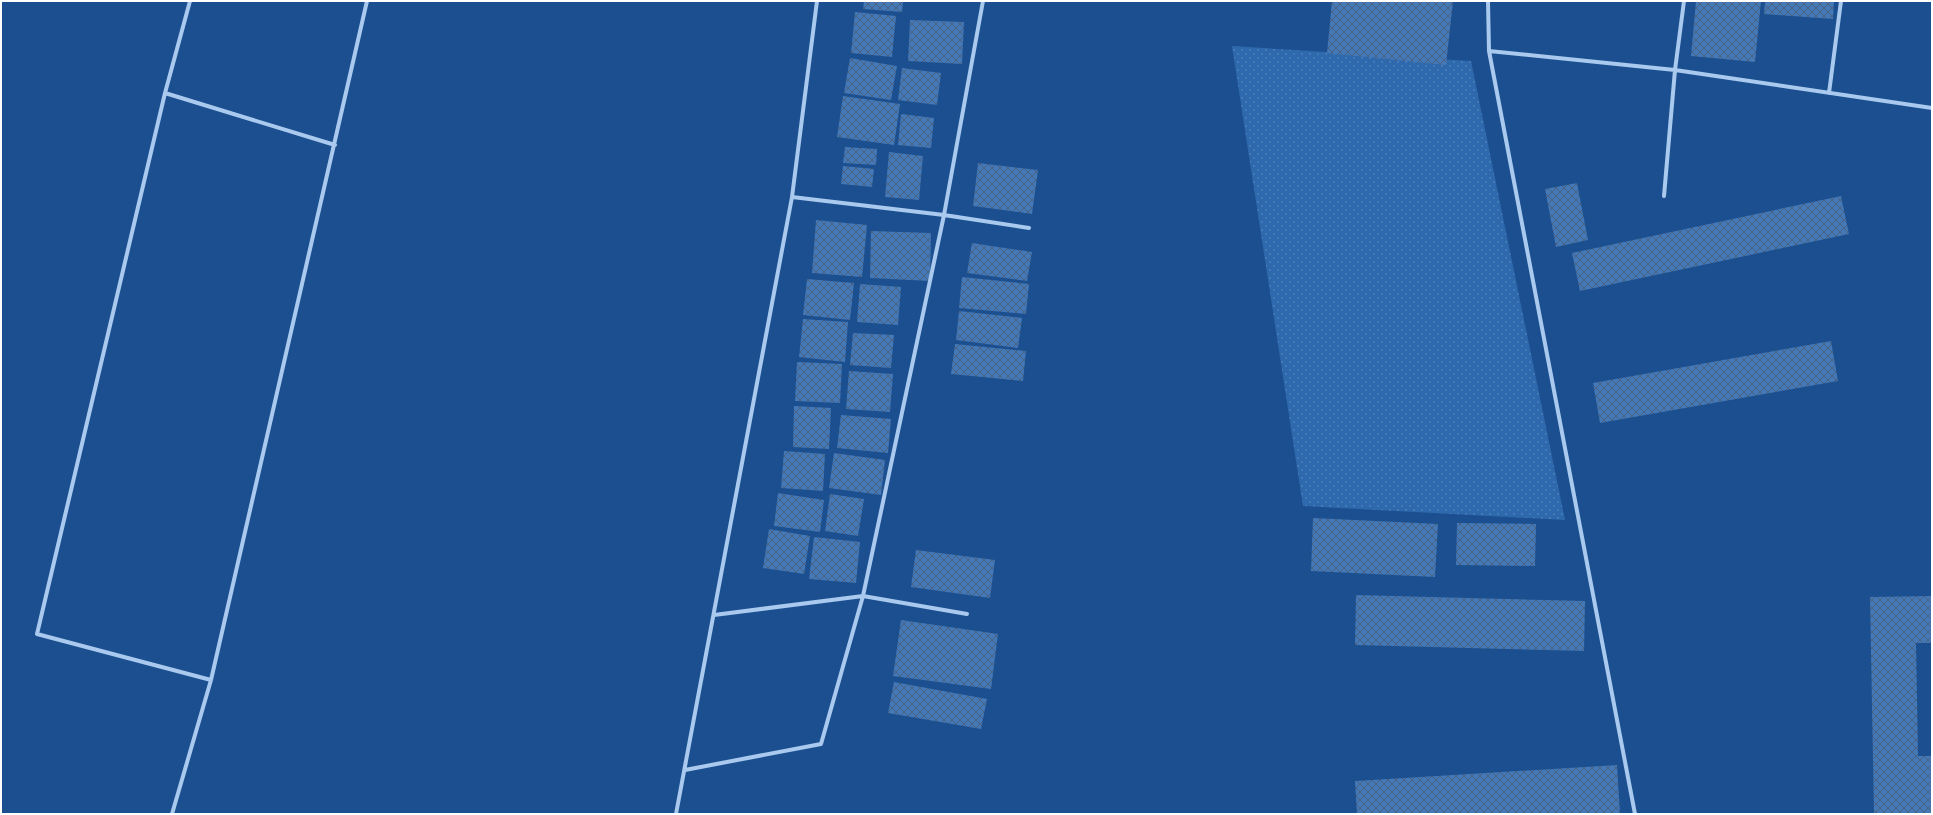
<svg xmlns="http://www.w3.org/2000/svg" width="1933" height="815" viewBox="0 0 1933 815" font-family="Poppins,sans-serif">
<defs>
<pattern id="grass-dots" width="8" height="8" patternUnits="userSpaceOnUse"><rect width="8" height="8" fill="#2e69ad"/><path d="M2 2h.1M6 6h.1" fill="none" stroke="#4d80b9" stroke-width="1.8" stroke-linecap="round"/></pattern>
<pattern id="building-cross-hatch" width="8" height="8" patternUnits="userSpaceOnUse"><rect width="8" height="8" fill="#4478b7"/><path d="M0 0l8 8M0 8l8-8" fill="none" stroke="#486282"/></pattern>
</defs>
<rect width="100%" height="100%" fill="#1b4f8f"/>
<path fill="url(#grass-dots)" d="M1232 46 1471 61 1565 520 1303 506Z"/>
<path fill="url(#building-cross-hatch)" d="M864 1H903L902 12 863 9Z
M1332 1H1453L1446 65 1327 53Z
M1696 1H1761L1755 62 1691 56Z
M1765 1H1834L1833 19 1764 14Z
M855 12 896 16 892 57 851 53Z
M910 20 964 22 962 64 908 61Z
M850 58 897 66 891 100 844 93Z
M902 68 941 73 937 105 898 100Z
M843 96 900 104 894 145 837 137Z
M901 114 934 118 931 148 898 145Z
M845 147 877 149 876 165 843 163Z
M889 152 923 156 919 200 885 197Z
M978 163 1038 170 1032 214 973 206Z
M843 166 874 169 872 187 841 184Z
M1577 183 1588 240 1556 247 1545 189Z
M1841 196 1849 234 1580 291 1572 253Z
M816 220 867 225 862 277 812 273Z
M871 231 931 233 930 281 870 278Z
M972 243 1032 252 1027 281 967 273Z
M962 277 1029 284 1026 314 959 308Z
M807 279 854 283 850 320 803 315Z
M860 284 901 287 898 325 857 322Z
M959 311 1022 318 1018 348 956 340Z
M803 319 848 322 845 362 799 357Z
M853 333 894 335 891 368 850 365Z
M1831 341 1838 381 1600 423 1593 383Z
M955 344 1026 351 1023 381 951 374Z
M797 362 842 364 840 403 795 401Z
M849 371 893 374 890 412 846 409Z
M794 406 831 408 829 449 793 447Z
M841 415 891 419 888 453 837 448Z
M784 451 825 454 823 491 781 488Z
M834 453 885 460 881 495 829 488Z
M778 493 824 500 820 532 774 526Z
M830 494 864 499 858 536 825 531Z
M1313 518 1438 524 1435 577 1311 571Z
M1457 523 1536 524 1535 566 1456 565Z
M769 529 810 536 804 574 763 568Z
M814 537 860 542 856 583 809 579Z
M916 550 995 560 990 598 911 587Z
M1356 595 1585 601 1584 651 1355 645Z
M1932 596V643H1916L1918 756H1932V814H1874L1870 597Z
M901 620 998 634 991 689 893 676Z
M894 682 987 699 981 729 888 713Z
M1617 765 1620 814H1357L1355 781Z"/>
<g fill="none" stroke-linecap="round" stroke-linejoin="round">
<path stroke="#a9c9ee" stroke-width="4" d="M190 1 165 93 37 634 211 680
M1488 1 1489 51 1635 814
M1489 51 1675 70 1932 108
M165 93 335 145
M1829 93 1841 1
M1664 196 1675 70 1684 1
M792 197 944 215 983 1
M714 615 863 596 944 215 1029 228
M685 770 821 744 863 596 967 614
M172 814 211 680 367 1
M676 814 792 197 817 1"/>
</g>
<rect width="1933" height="815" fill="none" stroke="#ffffff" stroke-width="4"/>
</svg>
